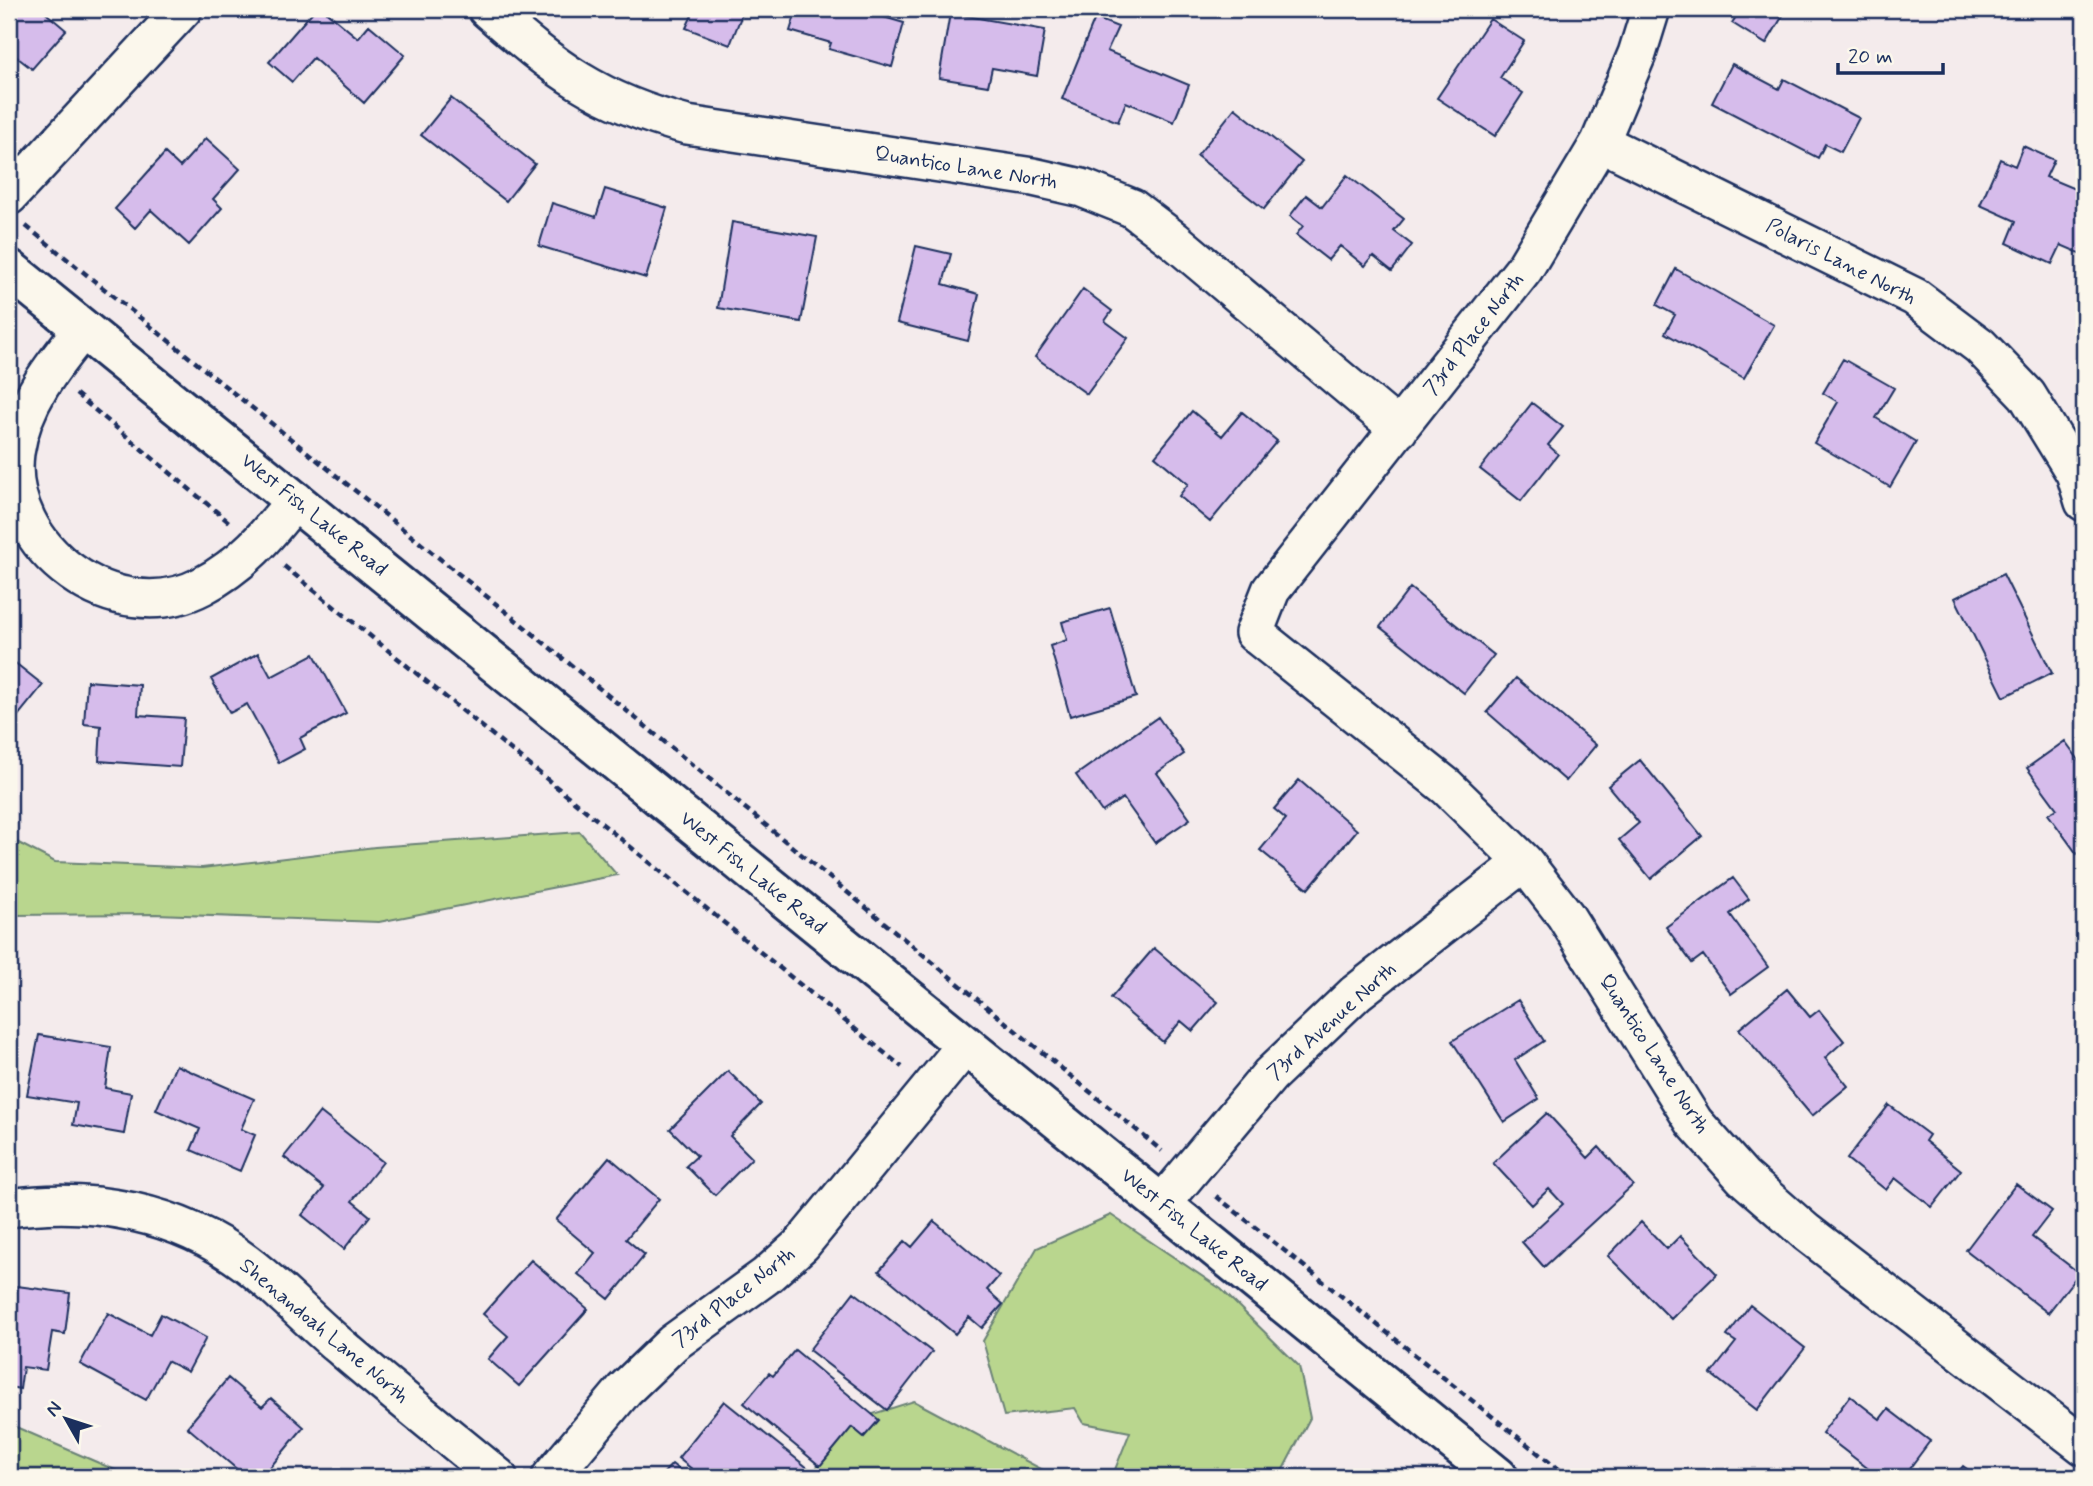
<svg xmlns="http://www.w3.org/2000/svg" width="2093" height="1486" viewBox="0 0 2093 1486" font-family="Mynerve,sans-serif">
<rect width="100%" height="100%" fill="#f4ebec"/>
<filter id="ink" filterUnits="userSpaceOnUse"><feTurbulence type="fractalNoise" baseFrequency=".0143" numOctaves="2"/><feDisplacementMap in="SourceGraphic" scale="14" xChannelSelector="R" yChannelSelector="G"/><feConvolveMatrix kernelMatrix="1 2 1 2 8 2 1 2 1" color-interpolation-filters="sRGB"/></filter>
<g filter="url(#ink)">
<path fill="#b9d68e" stroke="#6a8276" stroke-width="2" d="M580 832 617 875 379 922 156 914 9 915V838L55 862 202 868 375 847Z
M1111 1215 1221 1289 1299 1366 1310 1418 1279 1477H1112L1130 1432 1084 1423 1075 1408 1004 1416 983 1341 1037 1248Z
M914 1401 1056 1477H809L854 1420Z
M9 1424 131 1477H9Z"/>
<path fill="#d6bceb" stroke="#1b2f5e" stroke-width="2" d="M9 9H41L66 30 32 69 9 51Z
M315 9H323L358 38 369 25 405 55 364 103 313 58 292 82 269 62Z
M687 9H744L730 45 686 28 694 11Z
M797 9H879L877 15 904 23 892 67 829 49 831 43 790 31Z
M1741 9H1780L1785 12 1766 44 1732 23Z
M950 13 1045 30 1037 76 992 68 988 86 939 78Z
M1095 18 1118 27 1107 51 1189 85 1174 122 1126 102 1118 122 1062 99Z
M1490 19 1524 41 1500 78 1523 93 1495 136 1437 98Z
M1732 64 1779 89 1784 79 1859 118 1841 152 1825 144 1818 158 1712 103Z
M451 98 535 164 506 201 421 135Z
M1235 108 1302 162 1264 209 1197 156Z
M206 138 240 169 213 199 222 208 189 245 151 210 135 228 115 209 165 153 180 167Z
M2023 146 2054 160 2046 177 2077 190 2084 178V255L2061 245 2052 264 2007 243 2016 221 1980 205 2000 159 2015 166Z
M1347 175 1404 219 1394 231 1412 245 1392 271 1373 256 1365 266 1340 246 1328 260 1296 235 1303 226 1290 216 1306 195 1322 207Z
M605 189 667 208 646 278 539 246 552 203 596 217Z
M732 222 817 237 801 322 718 308Z
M916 246 951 254 943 284 979 294 968 341 897 323Z
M1676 269 1774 325 1744 378 1665 333 1675 315 1657 305Z
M1083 289 1112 311 1105 321 1128 338 1087 394 1035 357Z
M1843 359 1894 388 1876 418 1916 442 1890 487 1814 443 1838 402 1823 393Z
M1532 403 1563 427 1548 445 1558 454 1521 501 1480 469Z
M1192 411 1222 436 1242 412 1277 441 1210 522 1179 496 1188 484 1155 456Z
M2003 574 2052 673 2004 697 1955 598Z
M1410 588 1494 655 1464 693 1380 627Z
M1110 608 1136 697 1070 716 1050 646 1067 640 1062 622Z
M258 653 271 677 314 654 346 713 300 738 305 749 279 763 247 704 230 713 211 679Z
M9 658 43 685 9 727Z
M1516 678 1596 745 1566 781 1487 712Z
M87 681 140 685 138 715 184 718 180 767 99 761 101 726 84 724Z
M1158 717 1184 754 1157 773 1190 819 1155 843 1123 798 1102 812 1076 775Z
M2065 741 2084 767V849L2077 854 2048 814 2057 809 2027 768Z
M1640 760 1702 836 1651 879 1619 840 1639 823 1608 786Z
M1299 780 1357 830 1308 889 1260 850 1286 819 1274 809Z
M1733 878 1749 899 1730 914 1768 967 1731 994 1703 955 1692 963 1666 927Z
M1154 948 1218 1002 1193 1031 1181 1021 1163 1042 1111 998Z
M1787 989 1810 1017 1819 1010 1844 1041 1825 1058 1848 1086 1812 1116 1739 1029Z
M1518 1000 1544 1041 1515 1060 1539 1099 1504 1122 1452 1041Z
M39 1035 111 1047 105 1088 131 1093 124 1134 73 1125 77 1103 27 1095Z
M176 1065 254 1099 241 1129 255 1135 240 1171 191 1150 200 1129 156 1110Z
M728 1071 761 1104 730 1136 752 1158 715 1195 686 1166 697 1156 670 1129Z
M1889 1105 1929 1135 1925 1141 1961 1170 1932 1207 1895 1178 1886 1190 1847 1159Z
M320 1112 383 1162 352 1201 370 1216 344 1249 302 1215 324 1188 284 1157Z
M1547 1113 1588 1158 1599 1147 1633 1185 1544 1267 1522 1242 1563 1204 1549 1189 1532 1205 1493 1163Z
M609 1157 659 1199 626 1239 645 1255 609 1299 578 1274 595 1253 556 1220Z
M2016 1184 2052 1211 2032 1237 2079 1273 2048 1313 1966 1250Z
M934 1221 999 1276 987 1290 1003 1304 982 1328 969 1317 955 1334 879 1271 905 1241 912 1247Z
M1641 1222 1667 1249 1680 1236 1717 1274 1671 1319 1608 1256Z
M531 1260 588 1309 519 1386 488 1359 508 1336 483 1314Z
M17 1286 70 1293 65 1334 52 1332 46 1370 23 1367 20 1389 9 1387V1310H14Z
M854 1292 932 1352 887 1410 809 1350Z
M1750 1305 1805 1348 1757 1410 1711 1374 1736 1342 1727 1336Z
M108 1313 150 1335 161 1314 206 1338 188 1372 167 1361 146 1400 80 1364Z
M795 1350 879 1420 864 1437 852 1427 820 1466 744 1403 769 1373 773 1376Z
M228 1378 262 1407 271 1398 304 1427 262 1477H246L187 1427Z
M1850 1396 1880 1419 1888 1409 1930 1441 1903 1477H1879L1822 1433Z
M724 1401 814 1473 811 1477H702L678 1458Z
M672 1464 688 1477H660Z
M1963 1466 1978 1477H1954Z
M308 1470 316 1477H302Z"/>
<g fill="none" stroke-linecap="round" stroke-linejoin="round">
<defs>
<path id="minor" d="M487 9C555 69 598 102 687 125L1033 177 1082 188 1132 208 1174 240 1399 429
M1651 9 1637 54 1600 142 1524 269 1271 590 1254 633 1447 787 1524 862 1565 915 1694 1122 1743 1177 1806 1232 2084 1446
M1600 142 1915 297 1980 346 2027 395 2075 473 2084 502
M9 196 183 9
M83 329C52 366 22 404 15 453 3 549 116 631 202 586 242 565 268 535 295 500
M1162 1204 1270 1075 1356 993 1524 862
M9 1208C92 1196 178 1212 246 1263 281 1289 309 1321 342 1348 393 1392 446 1434 498 1477
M551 1477 624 1390 673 1343 766 1276 802 1244 965 1046"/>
<path id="tertiary" d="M9 269 1498 1477"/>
</defs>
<use href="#minor" stroke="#1b2f5e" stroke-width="42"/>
<use href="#tertiary" stroke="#1b2f5e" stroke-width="44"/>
<path stroke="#1b2f5e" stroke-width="4.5" stroke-dasharray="7 5" stroke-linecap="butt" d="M26 226 526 628 1162 1151
M76 394 230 523
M284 566 902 1067
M1216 1196 1568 1477"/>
<use href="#minor" stroke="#fbf7ec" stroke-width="37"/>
<use href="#tertiary" stroke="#fbf7ec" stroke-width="38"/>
</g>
</g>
<g text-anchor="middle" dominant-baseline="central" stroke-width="7" stroke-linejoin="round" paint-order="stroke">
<g font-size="21" fill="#1b2f5e" stroke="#fbf7ec">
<text transform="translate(966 168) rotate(9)">Quantico Lane North</text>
<text transform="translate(1841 262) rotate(27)">Polaris Lane North</text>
<text transform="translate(1474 334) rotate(-52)">73rd Place North</text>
<text transform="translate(314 515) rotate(39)">West Fish Lake Road</text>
<text transform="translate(753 873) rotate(39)">West Fish Lake Road</text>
<text transform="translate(1332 1021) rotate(-42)">73rd Avenue North</text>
<text transform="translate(1654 1054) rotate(57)">Quantico Lane North</text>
<text transform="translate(1194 1230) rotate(39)">West Fish Lake Road</text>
<text transform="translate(734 1297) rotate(-38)">73rd Place North</text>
<text transform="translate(324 1331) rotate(40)">Shenandoah Lane North</text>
</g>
</g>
<rect width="2093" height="1486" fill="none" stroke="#fbf7ec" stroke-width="35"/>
<rect x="18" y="18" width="2058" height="1451" fill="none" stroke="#1b2f5e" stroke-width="2.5" filter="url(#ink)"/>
<g transform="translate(66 1419) rotate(309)" stroke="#fbf7ec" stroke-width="5" paint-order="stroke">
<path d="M0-5L12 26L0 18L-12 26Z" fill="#1b2f5e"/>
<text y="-10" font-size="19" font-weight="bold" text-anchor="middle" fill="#1b2f5e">N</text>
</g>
<path d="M1838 63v10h105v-10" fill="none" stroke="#1b2f5e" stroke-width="3.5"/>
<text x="1848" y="63" font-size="21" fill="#1b2f5e" stroke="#fbf7ec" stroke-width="5" paint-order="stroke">20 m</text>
</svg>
